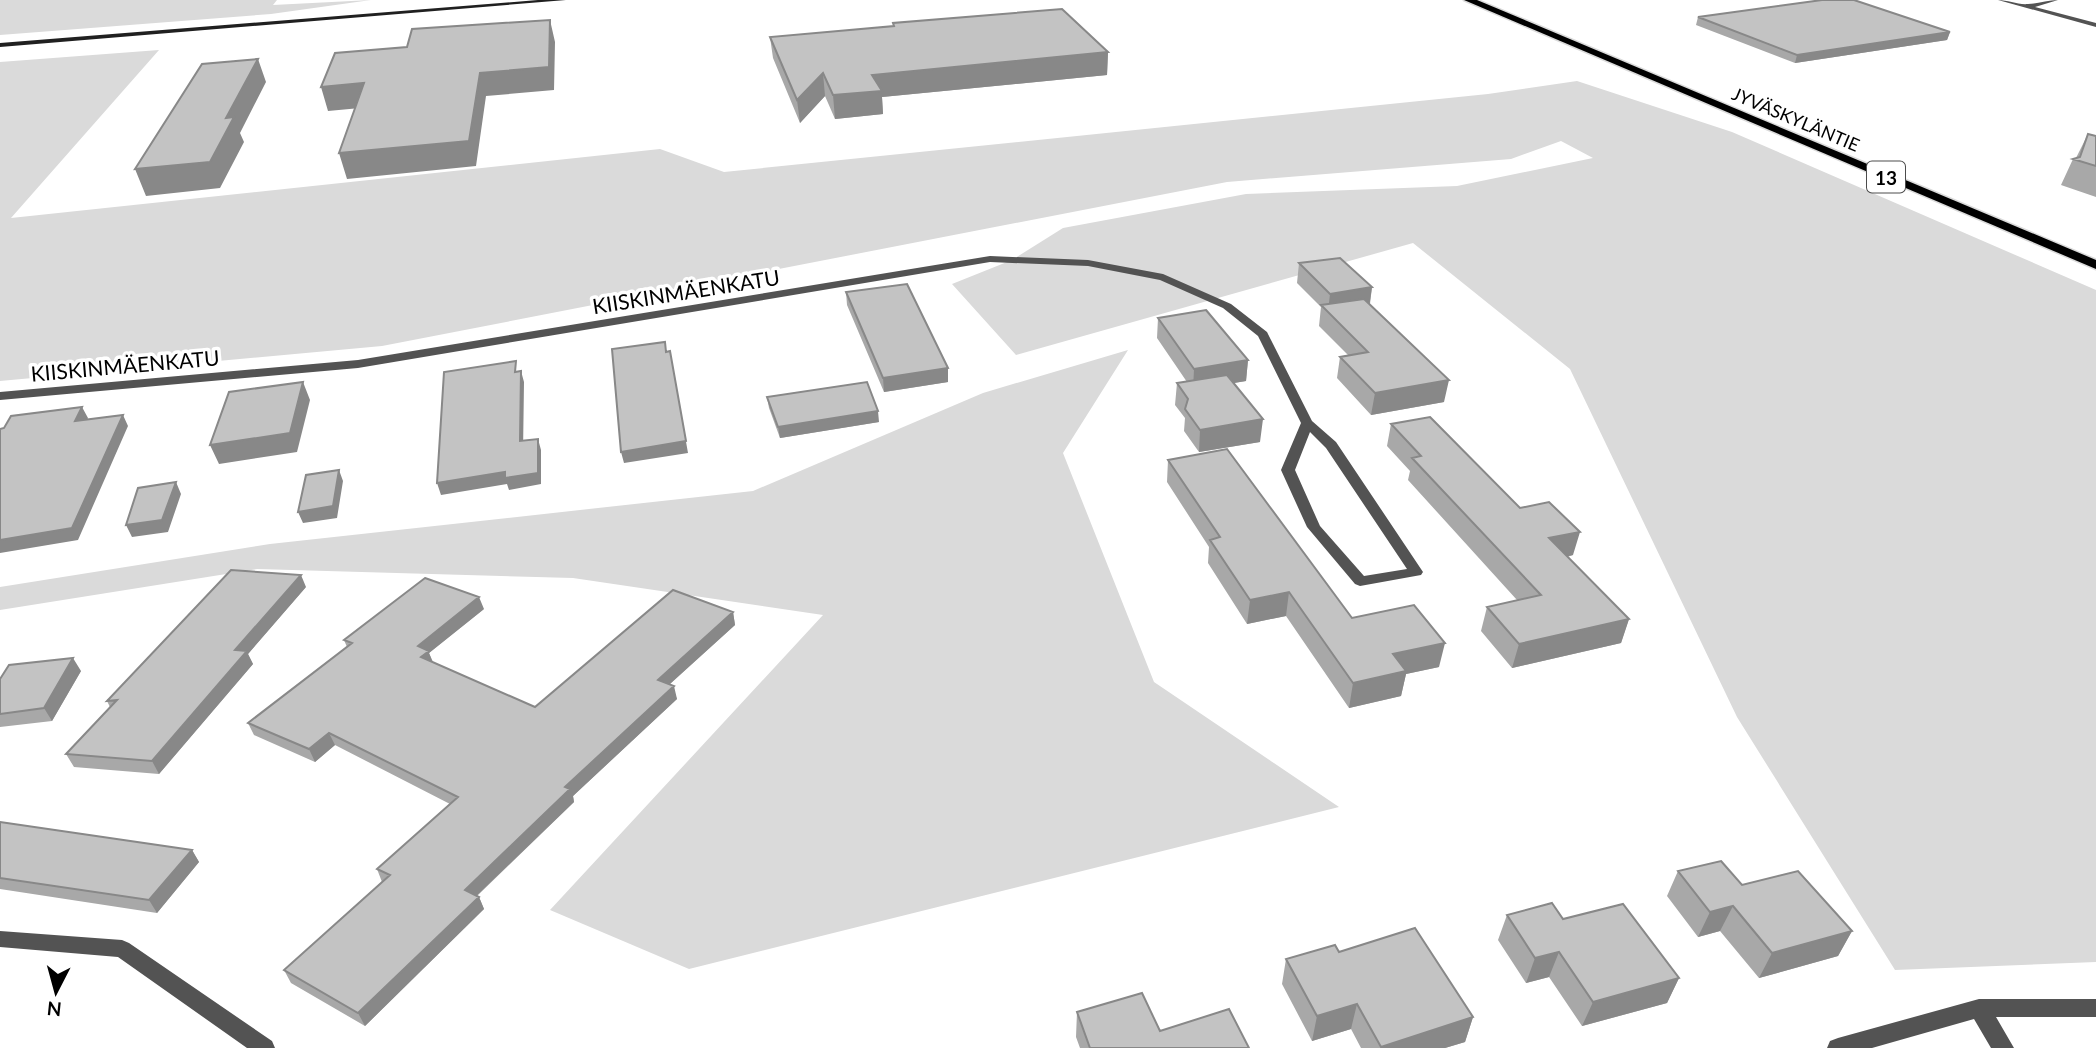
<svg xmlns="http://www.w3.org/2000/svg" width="2096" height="1048" viewBox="0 0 2096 1048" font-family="Lato,sans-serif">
<rect width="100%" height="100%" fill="#fff"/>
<path fill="#dadada" d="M0 0H277L273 5 371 0 271 14 0 35Z
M159 50 11 218 660 149 724 172 1488 94 1577 81 1732 132 2096 290V962L1895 970 1737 717 1570 369 1413 243 1016 355 952 284 1012 260 1063 228 1246 194 1457 186 1593 158 1561 141 1511 159 1227 182 382 346 0 381V62Z
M1128 350 1063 453 1154 682 1339 807 689 969 550 910 823 615 573 578 257 569 0 610V587L270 544 753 491 983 393Z"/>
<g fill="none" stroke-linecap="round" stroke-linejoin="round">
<defs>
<path id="trunk" d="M1464 0H1477L2096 260V269Z"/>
</defs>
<use href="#trunk" stroke="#dbdbdb" stroke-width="3"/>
<path fill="#535353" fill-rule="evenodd" d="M1998 0C2008 0 2018 5 2028 4 2038 4 2048 0 2058 0L2035 7 2096 23V27Z
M990 256 1088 260 1163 274 1231 304 1267 332 1312 421 1336 442 1423 572 1421 575 1360 586 1355 584 1307 527 1281 470 1301 423 1258 336 1223 308 1160 280 1088 266 990 262 358 368 0 400V392L358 360ZM1310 432 1326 448 1407 569 1364 576 1320 526 1295 470Z
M0 931 122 940 129 943 272 1041 275 1048H247L118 957 0 947Z
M1979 999H2096V1017H1996L2014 1048H1991L1974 1019 1872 1048H1827L1830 1041 1838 1038Z"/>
<path fill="#202020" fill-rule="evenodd" d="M538 0H566L0 47V43Z"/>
<use href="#trunk" fill="#000" fill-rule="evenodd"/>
</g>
<path fill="#a8a8a8" d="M1698 17 1950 32 1947 40 1795 63 1696 25Z
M893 23 1108 52 1107 75 882 97 883 114 835 119 825 96 800 123 773 58 770 37 893 26Z
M2088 134 2096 136V197L2061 185 2073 159 2076 158Z
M1299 263 1372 287 1370 304 1444 402 1371 415 1337 378 1340 357 1348 355 1319 326 1321 307 1297 283Z
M846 292 948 368V382L884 392 847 305Z
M1158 318 1248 360 1246 381 1233 383 1260 442 1199 452 1184 431 1185 418 1175 405 1177 383 1187 382 1157 338Z
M767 397 879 422 780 438 769 408Z
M1391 424 1520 508 1573 555 1567 557 1629 619 1621 643 1512 668 1481 631 1487 607 1517 600 1408 480 1410 471 1387 446Z
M1168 460 1352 618 1439 667 1406 674 1401 696 1349 708 1286 616 1247 624 1208 563 1209 547 1167 482Z
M306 587 248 654 253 664 159 774 74 767 66 754 110 707 107 701Z
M484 609 429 653 433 662 535 707 733 612 735 625 670 684 677 699 573 796 574 802 477 896 479 897 484 909 365 1026 291 983 284 970 382 882 377 869 450 804 335 745 315 762 254 735 248 723 347 647 344 640Z
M81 671 52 721 0 727V679Z
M0 822 192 850 199 862 157 913 0 889Z
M1678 871 1742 885 1852 931 1838 956 1759 978 1720 931 1698 937 1667 896Z
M1507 915 1563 919 1679 978 1667 1003 1582 1026 1549 977 1526 983 1498 940Z
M1339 952 1473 1017 1465 1042 1445 1048H1361L1351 1029 1312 1041 1282 984 1286 959Z
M1077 1012 1160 1031 1249 1048H1080L1076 1037Z"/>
<path fill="#888" d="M550 20 555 42 554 90 486 96 476 166 347 179 339 153 480 73Z
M1950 32 1947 40 1795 63 1797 55Z
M1108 52 1107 75 882 97 883 114 835 119 833 95 872 75Z
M258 59 266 82 240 133 244 142 220 188 146 196 135 169 226 118Z
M823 73 825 96 800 123 797 100Z
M364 83 371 107 328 111 321 87Z
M1372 287 1369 308 1328 311 1330 294Z
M670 351 688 453 624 463 621 452Z
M1248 360 1246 381 1193 390 1194 369Z
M948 368V382L884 392 883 378Z
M521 371 524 382 523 453 520 441Z
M1449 380 1444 402 1371 415 1375 393Z
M303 382 310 400 297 452 219 464 210 445Z
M82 407 88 418 81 433 75 421Z
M878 411 879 422 780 438 778 427Z
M123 415 128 426 78 540 0 553V540Z
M1263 419 1260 442 1199 452 1200 430Z
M538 439 541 450V484L509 490 507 484 441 495 437 483Z
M339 470 343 481 337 518 303 523 298 512Z
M176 482 181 494 168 532 132 537 126 525Z
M1580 532 1573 555 1542 562 1549 538Z
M301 575 306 587 248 654 253 664 159 774 152 761 235 650Z
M1289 592 1286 616 1247 624 1250 600Z
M479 597 484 609 429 653 433 663 426 669 418 646Z
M733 612 735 625 661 692 658 680Z
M1629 619 1621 643 1512 668 1519 644Z
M1445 643 1439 667 1406 674 1401 696 1349 708 1353 683 1393 654Z
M73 658 81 671 52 721 44 708Z
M674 686 677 699 573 796 574 802 470 902 465 890 565 787Z
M329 733 335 745 315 762 309 749Z
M192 850 199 862 157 913 149 900Z
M479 897 484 909 365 1026 358 1013Z
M1733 906 1720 931 1698 937 1710 912Z
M1852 931 1838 956 1759 978 1772 953Z
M1559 952 1549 977 1526 983 1535 958Z
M1679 978 1667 1003 1582 1026 1593 1002Z
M1357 1004 1351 1029 1312 1041 1317 1016Z
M1473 1017 1465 1042 1445 1048H1381V1047Z"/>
<path fill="#c3c3c3" stroke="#888" stroke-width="2" d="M1822 0H1854L1950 32 1797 55 1698 17Z
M1062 9 1108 52 872 75 882 91 833 95 823 73 797 100 770 37 894 26 893 23Z
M550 20 549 67 480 73 469 141 339 153 364 83 321 87 335 53 407 47 412 29Z
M258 59 226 118 234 117 210 162 135 169 202 64Z
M2088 134 2096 136V166L2073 159 2080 157Z
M1340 258 1372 287 1330 294 1299 263Z
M907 284 948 368 883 378 846 292Z
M1364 299 1449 380 1375 393 1340 357 1368 352 1321 305Z
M1206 310 1248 360 1194 369 1158 318Z
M665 342 666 352 670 351 686 441 621 452 612 349Z
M516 361 515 372 521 371 520 441 538 439V473L505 478V472L437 483 444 372Z
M1227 375 1263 419 1200 430 1185 409 1188 399 1177 383Z
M303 382 290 433 210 445 229 392Z
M867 382 878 411 778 427 767 397Z
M82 407 75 421 123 415 72 528 0 540V429L4 428 11 416Z
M1430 417 1520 508 1549 502 1580 532 1549 538 1629 619 1519 644 1487 607 1541 595 1412 458 1421 456 1391 424Z
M1227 449 1352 618 1414 605 1445 643 1393 654 1406 671 1353 683 1289 592 1250 600 1210 540 1220 537 1168 460Z
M339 470 333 506 298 512 306 475Z
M176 482 162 520 126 525 138 488Z
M231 570 301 575 235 650 247 651 152 761 66 754 117 700 107 701Z
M425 578 479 597 418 646 429 651 421 657 535 707 673 590 733 612 658 680 674 686 565 787 570 789 465 890 479 897 358 1013 284 970 390 875 377 869 458 797 329 733 309 749 248 723 352 643 344 640Z
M73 658 44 708 0 714V679L9 665Z
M0 822 192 850 149 900 0 878Z
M1721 861 1742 885 1798 871 1852 931 1772 953 1733 906 1710 912 1678 871Z
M1552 903 1563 919 1623 904 1679 978 1593 1002 1559 952 1535 958 1507 915Z
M1415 928 1473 1017 1381 1047 1357 1004 1317 1016 1286 959 1335 945 1339 952Z
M1142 993 1160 1031 1229 1009 1249 1048H1090L1077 1012Z"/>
<g text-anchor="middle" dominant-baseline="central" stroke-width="7" stroke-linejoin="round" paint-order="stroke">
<g font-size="18" fill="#000" stroke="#fff">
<text transform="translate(1796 119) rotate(23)">JYVÄSKYLÄNTIE</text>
</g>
<rect fill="#fff" stroke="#4c4c4c" stroke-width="2" x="1867" y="161.5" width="38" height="31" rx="5"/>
<g font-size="19" font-weight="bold" fill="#000">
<text x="1886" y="177">13</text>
</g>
<g font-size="21" fill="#000" stroke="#fff">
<text transform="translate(686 291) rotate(-9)">KIISKINMÄENKATU</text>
<text transform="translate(125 365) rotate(-5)">KIISKINMÄENKATU</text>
</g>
</g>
<g transform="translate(56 992) rotate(186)" stroke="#ffffff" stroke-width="5" paint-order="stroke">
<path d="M0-5L12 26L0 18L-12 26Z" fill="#000000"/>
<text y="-10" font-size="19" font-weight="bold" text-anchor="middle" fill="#000000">N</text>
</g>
</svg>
